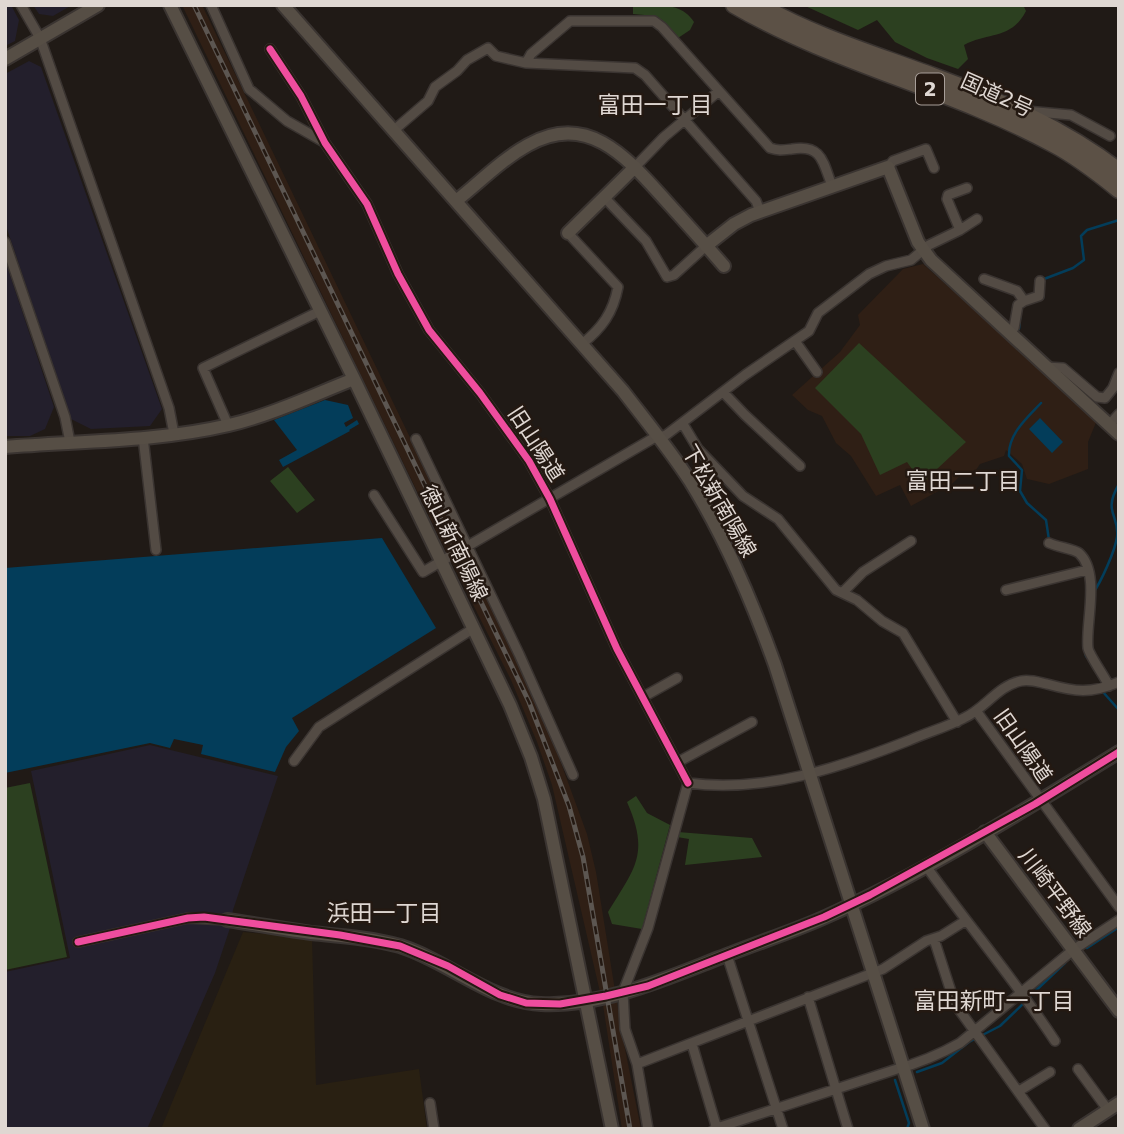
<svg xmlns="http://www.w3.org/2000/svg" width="1124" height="1134" viewBox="0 0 1124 1134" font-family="'DejaVu Sans','Noto Sans JP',sans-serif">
<rect width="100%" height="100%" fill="#201a16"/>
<path fill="#292012" d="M243 932 312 938 316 1085 419 1069 427 1129H161Z"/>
<path fill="#231f2c" d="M5 5H11L19 20 15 41 5 46Z
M33 5H72L53 16 39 14Z
M29 61 41 67 162 409 150 426 91 429 71 419 5 223V74Z
M5 260 54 407 45 429 30 436H5Z
M150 745 278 776 233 910 230 928 215 973 147 1129H5V972L70 958 31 771Z"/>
<path fill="#2f1f15" d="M182 5H202L543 714 587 834 596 872 622 1034 641 1129H622L603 1005 552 785 537 742 511 680 444 547Z
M923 264 1097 420 1088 442V469L1049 484 1027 479 1022 464 1006 450 1004 456 980 464 976 470 963 473 953 483 911 506 900 485 876 496 851 456 836 443 822 416 808 410 792 395 840 352 860 325 858 315 903 269Z"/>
<path fill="#2c4020" d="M633 5C655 5 681 1 694 22L690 30 678 38 656 16 633 14Z
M803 5H1023L1026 11C1011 40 989 32 964 45L968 59 958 69 927 58 895 42 877 20 858 30Z
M859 343 966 442 922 483 907 462 880 475 861 434 815 388Z
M288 467 315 500 297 513 270 481Z
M30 783 67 957 5 970V788Z
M636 796 647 813 670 825 642 929 612 924 608 912C635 868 650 854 627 802Z
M678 832 752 838 762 857 685 865 689 839 677 837Z"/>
<path fill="#033d5a" d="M325 400 348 405 353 418 344 423 346 427 357 420 359 424 349 430 350 431 283 467 279 460 297 450 274 420Z
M1040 418 1063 442 1052 453 1029 429Z
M382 538 436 628 292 718 299 731 286 747 275 772 201 754 203 745 174 739 170 748 150 743 5 773V568Z"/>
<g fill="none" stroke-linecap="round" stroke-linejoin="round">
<path stroke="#033d5a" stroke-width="2.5" d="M1033 302 1043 298 1044 279 1073 268 1084 260 1081 236 1087 230 1119 220
M1019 329 1020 318
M1041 403C1027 418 1008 434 1009 456L1022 470 1020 491 1027 503 1046 520 1049 540
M1093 593C1101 582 1115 551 1117 537 1120 515 1102 513 1119 484
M1084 646 1086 656 1088 658
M1103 692 1119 710
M1087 948 1119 927
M1029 997 1065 963
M917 1072 942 1063 969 1042 1000 1026 1025 1002
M895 1080 909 1123 907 1129"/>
<defs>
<path id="street" d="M21 5 40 38 169 408 174 434
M211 5 249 89 287 121 324 142
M270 49 301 96 325 143 367 204 398 274 429 330 480 393 529 461 550 499 617 649 688 783
M526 63 531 54 570 21H654L662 27 770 148C779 151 783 150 792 149 822 144 823 162 832 186
M1026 111 1071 115 1110 136
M393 131 428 101 435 87 457 71 467 60 488 48 496 56 526 63 635 68 645 75 756 201 760 211
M635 167 664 137 719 91
M888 167 893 161 926 149 934 168
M967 188 948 195 947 199 960 230 977 219
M604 197 646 241 667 277 674 275 706 246
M568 233 618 287C613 313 602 328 582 344
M5 242 65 417 70 442
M984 279 1017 291 1024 301
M1010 332 1014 328 1018 305 1024 301 1039 296 1040 281
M795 341 817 372
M1046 367 1063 368 1097 397 1105 398 1113 388 1119 373
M723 392 745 415 800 466
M683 424 698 449 743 496 778 519 836 590 857 600 882 621 903 633 957 722
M228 425 203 368 320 311
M1109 425 1119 414
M143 437 156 550
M416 439 519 654 573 775
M374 495 423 572 652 439 666 435 745 375 809 331 818 313 869 274 886 266 911 260 929 245 960 230
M1049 543C1057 547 1074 549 1079 553 1101 573 1085 624 1088 648 1089 655 1105 677 1109 686
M1006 590 1087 570
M843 592 863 572 911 541
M643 697 677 678
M977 712 1119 907
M294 761 319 727 474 628
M678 762 752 722
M688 783C765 793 839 768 910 740 928 732 947 727 964 718 986 708 997 686 1021 681 1030 679 1038 682 1047 684 1076 692 1090 694 1119 682
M926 866C968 925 1015 980 1055 1041
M934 939 955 1004 1045 1129
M78 942 188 918 227 920
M727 955 783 1129
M808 997 848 1129
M692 1044 717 1129
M637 1064 883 969 926 941 941 936 965 921
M1078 1069 1108 1110
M1019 1091 1050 1072
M430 1103 434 1129
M648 1129 637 1064 625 1029 623 992 648 928 688 783
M714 1129 894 1070C919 1063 937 1056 960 1043L1073 950 1119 920"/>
<path id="secondary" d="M170 5 354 379 510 705 531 757 544 799 612 1129
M283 5 623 391C646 421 670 450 690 481 726 539 752 601 775 665L923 1129
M5 59 98 5
M456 201C480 182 501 160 528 145 589 110 629 160 667 202 686 223 705 244 724 266
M568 233 635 167
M706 246 734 224 751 215 888 167 918 242 931 260 1119 434
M5 447C79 441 156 442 229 425 272 415 313 395 354 379
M985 832 1119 1011
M227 920C255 924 283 929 311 933 341 936 371 938 400 946 448 961 491 1002 541 1004 601 1007 665 979 719 958 754 944 789 933 823 918 926 872 1023 811 1119 752
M1079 1129 1119 1103"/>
<path id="highway" d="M734 5C835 64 950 88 1053 144 1076 156 1098 173 1119 190
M759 5C814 36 874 54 933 76 998 100 1063 128 1119 171"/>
</defs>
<use href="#street" stroke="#3a3431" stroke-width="12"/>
<use href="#secondary" stroke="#3a3431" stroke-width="16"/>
<use href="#highway" stroke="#3a3431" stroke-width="19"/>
<use href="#street" stroke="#534b44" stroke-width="9"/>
<use href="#secondary" stroke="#564e45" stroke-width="12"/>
<use href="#highway" stroke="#5c5146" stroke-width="16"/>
<defs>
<path id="rail" d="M194 5 529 702 569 806 583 857 630 1129"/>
</defs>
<use href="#rail" stroke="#5c5651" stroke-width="5"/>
<use href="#rail" stroke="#241912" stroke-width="2.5" stroke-dasharray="8" stroke-linecap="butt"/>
<defs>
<path id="cycleway" d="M270 49 301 96 325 143 367 204 398 274 429 330 480 393 529 461 550 499 617 649 688 783
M78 942 188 918 204 917 340 935 400 946 448 966 500 995 526 1003 560 1004 606 996 648 986 824 917 870 895 1035 804 1119 752"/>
</defs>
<use href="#cycleway" stroke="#241912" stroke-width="11"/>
<use href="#cycleway" stroke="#ef4d9e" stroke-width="7"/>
</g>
<g text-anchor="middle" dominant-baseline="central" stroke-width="5" stroke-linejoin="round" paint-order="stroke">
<rect fill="#241912" stroke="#a79e98" stroke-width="2" x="916" y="73.5" width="28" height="31" rx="5"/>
<g font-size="19" font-weight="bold" fill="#dfd7d2">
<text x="930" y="89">2</text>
</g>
<g font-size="21" fill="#dfd7d2" stroke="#241912">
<text transform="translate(997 95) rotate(24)">国道2号</text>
<text transform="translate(536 444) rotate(57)">旧山陽道</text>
<text transform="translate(719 501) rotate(60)">下松新南陽線</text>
<text transform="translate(454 543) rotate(64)">徳山新南陽線</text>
<text transform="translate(1023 746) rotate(55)">旧山陽道</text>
<text transform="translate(1055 893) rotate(53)">川崎平野線</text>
</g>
<g font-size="23" fill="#dfd7d2" stroke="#241912">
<text x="655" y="105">富田一丁目</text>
<text x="963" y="481">富田二丁目</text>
<text x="384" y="913">浜田一丁目</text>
<text x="994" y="1001">富田新町一丁目</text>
</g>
</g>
<rect width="1124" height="1134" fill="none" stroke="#dfd7d2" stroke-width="14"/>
</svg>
